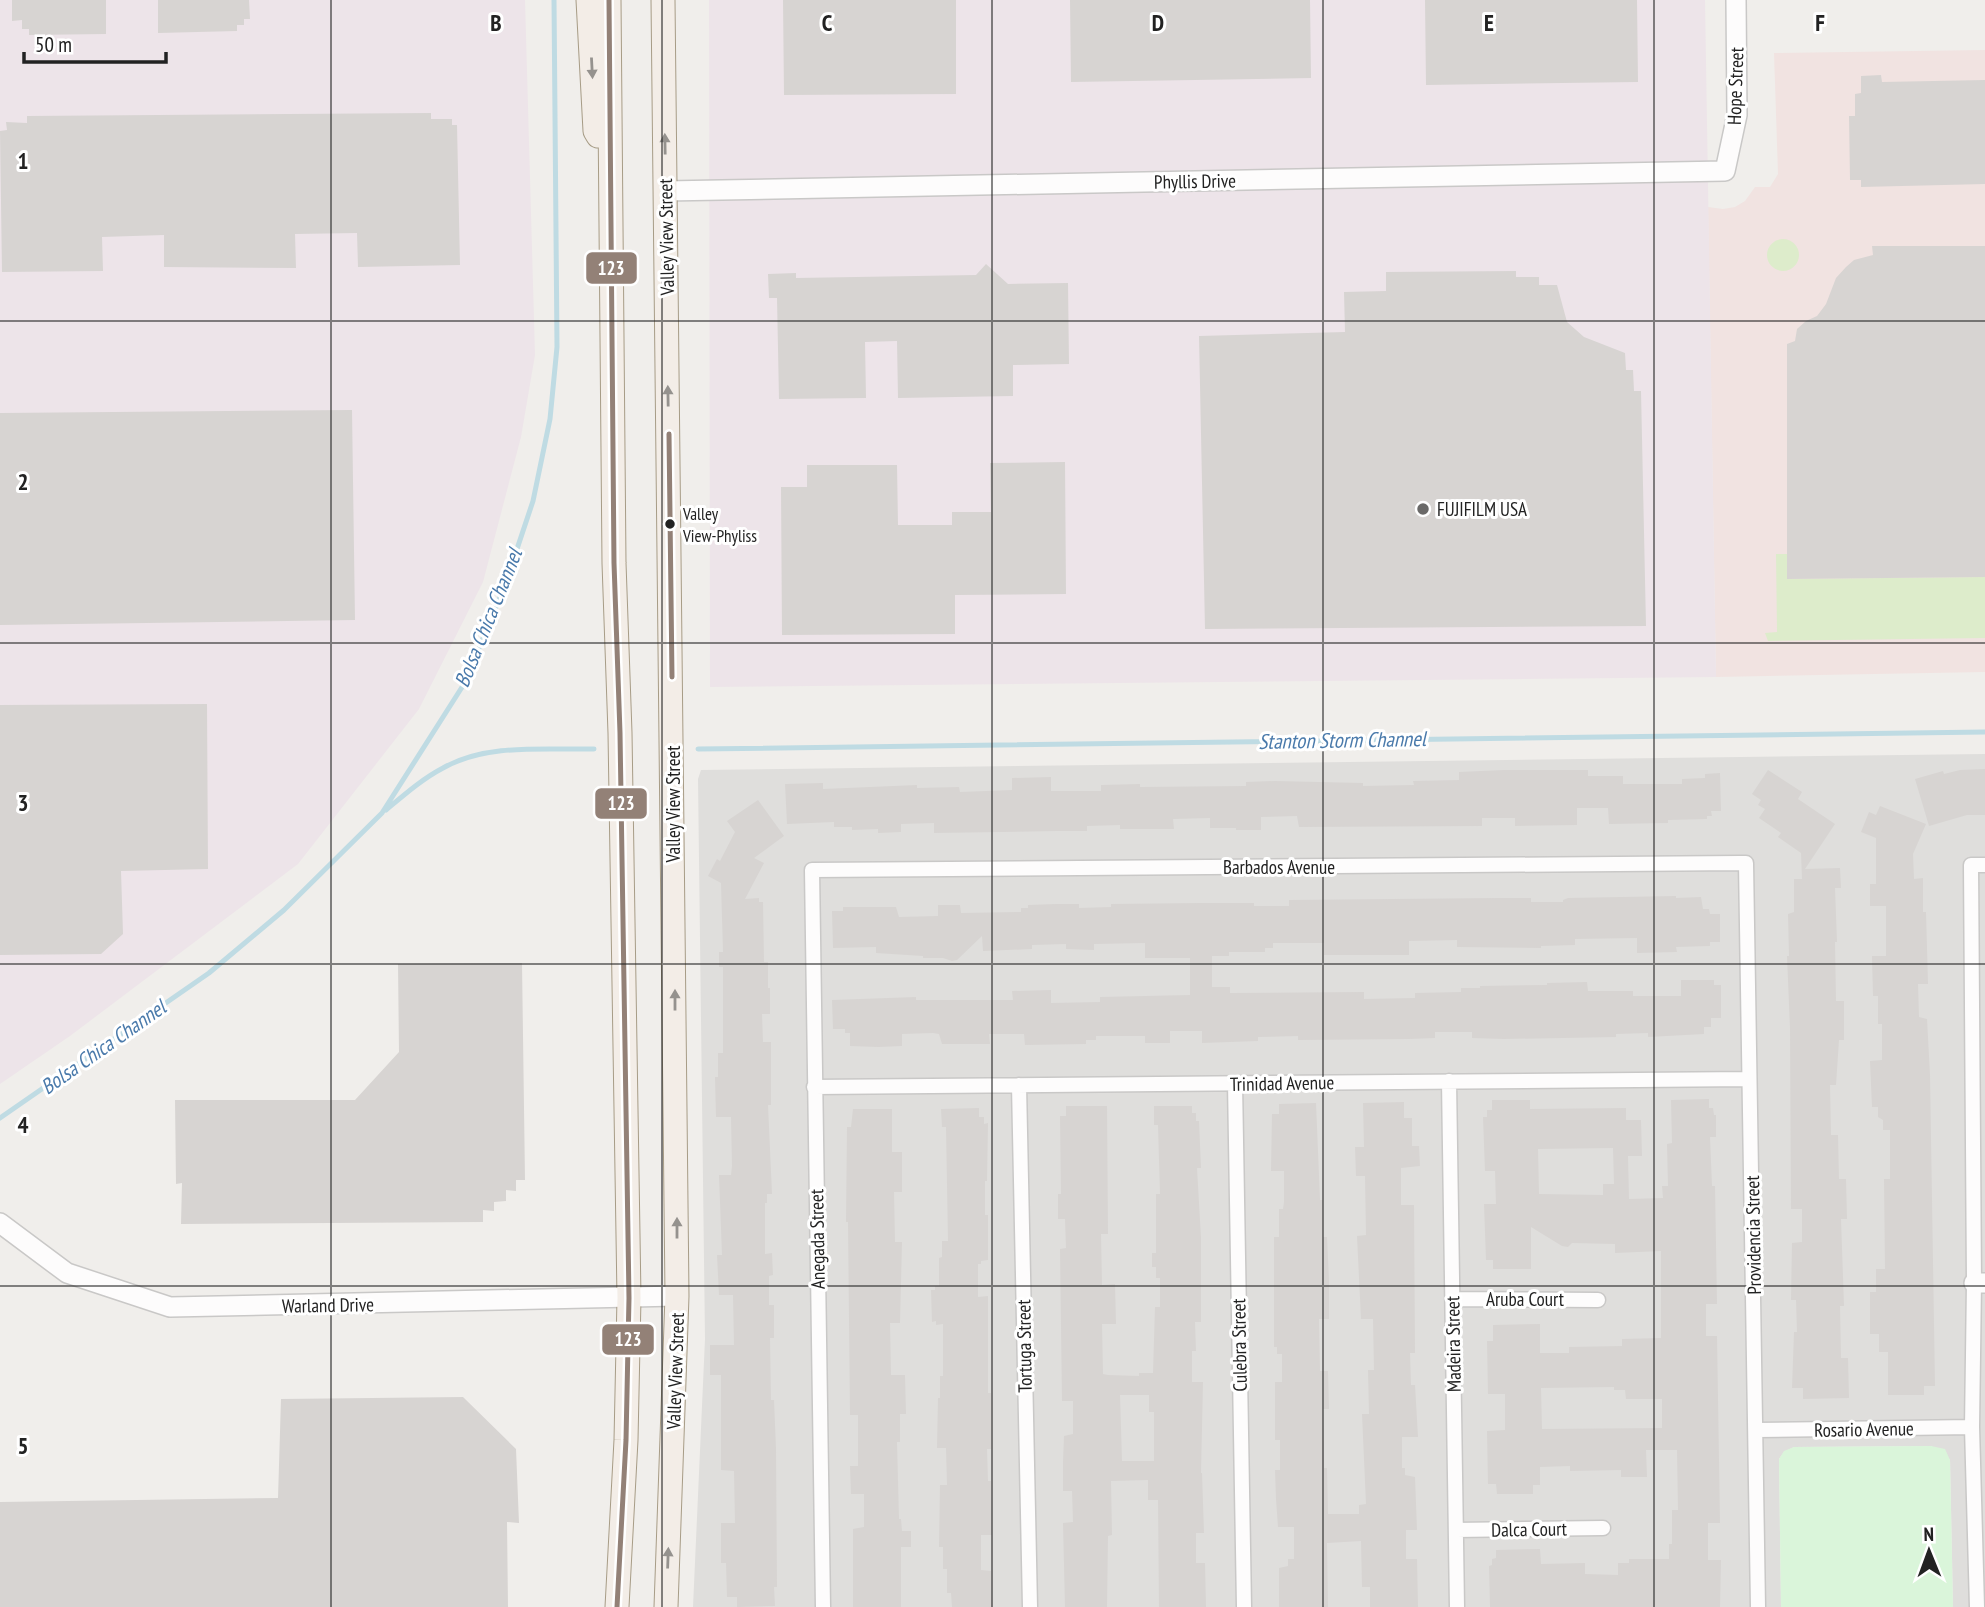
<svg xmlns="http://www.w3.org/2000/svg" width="1985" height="1607" viewBox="0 0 1985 1607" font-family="'PT Sans Narrow',sans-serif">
<rect width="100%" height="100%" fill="#f0eeeb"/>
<path fill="#dfdedc" d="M1985 754V1607H1953L1950 1460 1931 1446 1794 1447 1784 1452 1779 1459 1781 1607H693L705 1339 698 779 701 770Z"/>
<path fill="#f1e3e1" d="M1985 50V672L1716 677 1708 207 1723 209 1735 207 1745 201 1755 187H1770L1778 174 1774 53Z"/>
<path fill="#ede4e9" d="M0 0H525L535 355 521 437 483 582 419 709 298 864 70 1036 0 1084Z
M709 0H1705L1716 677 710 687Z"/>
<path fill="#ddeccb" d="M1767 255a16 16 0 1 1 32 0a16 16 0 1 1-32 0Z
M1776 554H1787L1788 579 1985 577V638L1768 641 1765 633 1777 632Z"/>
<path fill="#daf5da" d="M1931 1446 1945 1449 1950 1460 1953 1607H1781L1779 1459 1784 1451 1794 1447Z"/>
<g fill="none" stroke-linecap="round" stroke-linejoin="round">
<path stroke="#bfdbe3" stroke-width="5" d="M698 749 1985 732
M386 810C404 795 422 779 443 768 487 743 545 750 594 749
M0 1118 209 973 284 910 382 813 464 684 505 585 533 501 550 419 557 347 554 0"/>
</g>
<path fill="#d7d4d2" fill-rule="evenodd" d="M12 0H106V34L29 35V29H22V20L12 21Z
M158 0H249L250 19H244V25H237V31L158 33Z
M783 0H956V94L784 95Z
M1070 0H1310L1311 78 1071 82Z
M1425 0H1637L1638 82 1426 85Z
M1881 75 1882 82 1985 80V184L1861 187V180H1850L1849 116H1855V94L1861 93V76Z
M431 113V119H452V125H457L460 265 358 267 357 233 295 234 296 268 164 267V235L102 237 103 271 2 272 0 131 7 130 6 122 27 123V116Z
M1872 246H1985V577L1787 579V344L1795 341 1797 329 1806 321 1817 316 1826 304 1836 278 1846 267 1854 260 1873 255Z
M986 264 1008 284 1068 283 1069 364 1013 365V396L898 398 897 341 865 342 866 398 779 399 777 298H769L768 274 796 273V278L976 275Z
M1516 271V277H1539V285H1557L1567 322 1584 337 1625 353 1626 370H1633L1634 391H1641L1646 626 1205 629 1199 336 1345 332 1344 292 1386 291V272Z
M352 410 355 620 0 625V413Z
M1065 462 1066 594 955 595V634L782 635 781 487H807V465H897L898 525H952V512H991L990 463Z
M207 704 208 869 121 871 123 934 101 954 0 955V705Z
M1985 769V815H1967L1929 826 1915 779 1943 771 1944 774 1960 770Z
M1504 770H1588V776H1623V784H1682V779L1705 778V774L1720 773 1721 811H1711L1712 816H1707V819L1668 820V823L1609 824 1608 808H1577V825L1515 826V818H1482V826L1299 827 1297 816 1261 817V830H1236V828H1210V818L1173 819 1174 829H1120V825L1087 826V831H1057L934 833V823L901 824V832L878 833V829L852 830V827H834V822L787 824 785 784 823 783V789L917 785V788L959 787 960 792 1012 790V778L1051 777V791H1101V785L1140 784V787L1246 786V782L1275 781 1363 783V786L1414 785 1413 781 1459 780V772Z
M1768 770 1802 792 1798 799 1835 824 1805 869 1840 868 1841 888H1835L1837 942H1835L1836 1001H1844V1040H1839L1836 1085H1830L1831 1135H1838L1839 1179H1846L1847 1219H1841L1844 1306H1840L1841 1358H1848L1849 1398 1803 1399V1388H1792L1794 1332H1797L1796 1300H1791L1792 1243 1802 1242V1209H1791L1790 1028 1787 956H1789L1788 914 1794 912V879H1802L1801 853 1778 837 1781 833 1759 818 1765 809 1758 805 1761 800 1752 794Z
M758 800 784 836 754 858 764 863 745 899 759 898V902H763L764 962H768V988H770V1014H762L763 1042H771V1105H768L772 1194H767V1203H765V1254L772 1253 773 1275 769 1276V1305H774V1338H770L771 1400H774L776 1449 777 1587H774L775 1606 737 1607V1597H727L726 1563H721V1523H735L734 1471 721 1470V1375H710V1345H734L733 1295H719L717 1255H722L719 1175H731L732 1166 731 1117H716L715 1077H718V1053H723V967H719V952H723L721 883 708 876 717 859 720 861 735 832 727 821Z
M1880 806 1926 824 1913 854 1914 879 1923 878V912H1926L1928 984H1918L1919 1017 1927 1019 1930 1075 1935 1386H1924V1395H1888V1352H1879V1334H1870V1292H1876V1269H1885L1884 1179H1890V1130H1883V1120L1878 1117V1107H1872L1870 1061 1882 1060V1024H1878V996H1873L1872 956H1886V906H1870V884H1876V838L1861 832 1869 812 1876 815Z
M1676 896V898L1701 897 1703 909H1709L1710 914H1720V942H1710V946L1676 947 1677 952 1637 953V938L1575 939V945L1541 946V948L1457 947V940L1409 941V955H1324V943H1273V948H1265V952H1229V956H1212V987H1230V993L1364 992V999L1415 998V993L1461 992V988H1480V986L1547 985V983L1587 982 1588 991H1633V996H1681V980H1714V985H1721V1018H1711V1027H1704V1034L1648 1037V1033L1616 1034V1037L1504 1039 1472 1038V1032H1435V1038L1409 1039 1298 1040V1036L1258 1037V1041L1202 1043V1031H1170V1043H1145V1036H1096V1040H1086V1044L1025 1045 1024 1034H989L990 1044H942L939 1034 933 1033 902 1034V1046L878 1047 850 1046V1033H845V1029H833L832 1000 916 997V1000H1013L1012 991 1051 990V1003L1100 1002V997L1190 995V958H1145V943L1094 944V950L1066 949V944L1032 945V949L983 951 982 936 957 960 952 961 943 958H923V956L876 953V947L833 948 832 911H843V907H896L899 917 938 916V905H960L961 913 1021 912V908H1028V905L1056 904H1079V908L1111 907V904L1201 903H1254V906H1289V900L1497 898H1531V902H1563V900L1568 898Z
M522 963 525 1180H516V1191L506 1190V1201L494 1202V1211L483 1210V1222L181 1224 182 1183 176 1184 175 1100H355L399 1052 398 964Z
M1709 1099V1108H1713L1714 1115H1716V1137H1710L1712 1186H1715L1717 1304H1706V1336H1717L1720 1523H1708V1560H1721L1720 1607H1490L1489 1566 1492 1565V1559L1496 1558V1550L1540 1549 1541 1564 1585 1563V1574L1618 1575V1563H1629V1559H1669V1544H1672V1510H1678L1677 1450H1646L1647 1477H1621V1470L1570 1471V1466L1540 1467V1485H1533V1494H1497L1496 1484H1488L1487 1431 1505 1430V1394H1488L1487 1341H1493V1325L1540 1324V1353H1569V1347L1622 1346V1339L1661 1338V1251L1615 1253V1244L1572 1243 1568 1247 1562 1246 1531 1227V1269H1493V1260H1486L1484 1204H1496L1495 1171H1485L1483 1117H1487V1110H1492V1100H1530V1109L1626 1108V1120H1641L1642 1156H1628L1629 1199 1663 1198 1662 1186H1668L1667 1144 1672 1143 1671 1100ZM1613 1148 1614 1184H1603V1195L1539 1194 1538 1149ZM1614 1387V1390H1625L1626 1399H1662V1428L1542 1429 1541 1388Z
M1404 1102V1118H1412V1146H1419L1420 1166 1401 1168V1205H1414L1415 1353H1410L1411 1385H1415L1418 1437H1402V1468H1405V1475L1415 1477 1417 1530H1406V1559H1417L1418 1607H1370V1587H1362L1361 1541 1327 1543 1328 1607H1279V1568L1288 1566V1559H1294V1527H1278L1276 1499 1275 1470H1280V1440H1275V1382H1282V1354H1277V1347H1274V1237H1279V1209H1283L1284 1202V1171H1271L1272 1114H1279V1104L1316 1103 1320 1200H1323V1237H1327L1329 1280V1319H1319L1320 1371H1328L1329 1409H1323L1324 1468H1327L1328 1514H1359V1505L1366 1504 1362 1414H1369L1368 1370H1374L1373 1319H1361L1357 1236 1366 1235 1365 1176H1356L1355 1147H1364L1363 1103Z
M1066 1106H1107L1108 1234H1101L1102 1285 1115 1284 1116 1324H1102L1103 1374 1108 1375 1139 1376V1373H1153L1155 1307H1160V1278H1156V1267H1152V1253H1156V1194H1160L1158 1125H1154V1106H1192V1113H1196V1121H1199L1201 1168H1197L1201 1238V1322H1195L1196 1351H1192V1382H1203L1201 1473H1202L1204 1533H1196V1563H1205L1206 1607H1159L1158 1500H1148V1480L1111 1481 1112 1535 1108 1536 1107 1607H1065L1063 1523 1073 1522 1072 1491H1063V1462L1064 1436 1073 1434V1401H1062L1060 1249 1066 1248 1065 1219H1058V1194H1061L1060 1116H1066ZM1120 1395H1149V1412H1154V1461H1122Z
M979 1108V1117H984V1124L988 1123 987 1181H985V1215H988V1260L981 1261V1264H978V1297L988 1296V1393H991V1449H987L988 1481H991L992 1535H981V1570L991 1571 992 1607H952L951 1593H947V1569H943V1547H939L940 1485H947L946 1448H937L938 1398H940V1376H943V1324L936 1325V1321L932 1322 931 1290H935V1286H939V1258L942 1257V1241H948L946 1127H942L941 1109Z
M853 1109H892V1152H902V1192H894L895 1242H902L900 1323H890L891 1375H905L906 1414H900V1442H897L899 1519H901L902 1531H911V1547H901V1607H853V1529L864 1527V1494H851L850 1466H858V1415H850L848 1222H846L847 1127H851Z
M463 1397 516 1449 519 1523 507 1522 508 1607H0V1502L278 1498 281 1399Z"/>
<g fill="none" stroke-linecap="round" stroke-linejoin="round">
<defs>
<path id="minor" d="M1449 1081 1457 1607
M1235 1083 1244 1607
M1019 1085 1030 1607
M814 1087 1749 1079
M1453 1299 1598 1300
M1757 1430 1972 1427
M1456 1530 1603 1528
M823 1607 812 870 1741 863H1746L1758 1607
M1977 1607 1972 1427 1974 1283 1971 865H1985"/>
<path id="tertiary" d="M665 191 1725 171 1737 115 1736 0
M0 1223 67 1273 170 1307 677 1296
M1974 1283H1985"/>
<path id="primary" d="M588 0 595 131 598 136
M609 0 614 563 620 733 629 1298 626 1440 617 1607
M663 0 677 1296 666 1607"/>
</defs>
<use href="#minor" stroke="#c9c8c7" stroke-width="17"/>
<use href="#tertiary" stroke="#c9c8c7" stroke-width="22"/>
<use href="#primary" stroke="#a79c86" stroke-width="25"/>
<use href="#minor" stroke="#fdfcfc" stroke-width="14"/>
<use href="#tertiary" stroke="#fdfcfc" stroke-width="19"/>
<use href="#primary" stroke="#f3ede7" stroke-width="23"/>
<defs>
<path id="bus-1" d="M609 0 614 563 620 733 629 1298 626 1440 617 1607
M669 434 672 677"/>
</defs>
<use href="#bus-1" stroke="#fff" stroke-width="10"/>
<use href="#bus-1" stroke="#938177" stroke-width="5"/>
</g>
<defs><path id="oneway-solid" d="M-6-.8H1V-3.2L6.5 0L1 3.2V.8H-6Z" transform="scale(1.75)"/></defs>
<g fill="#95928e">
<use href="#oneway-solid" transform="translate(592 68) rotate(87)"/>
<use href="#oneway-solid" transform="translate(665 144) rotate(-91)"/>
<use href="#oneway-solid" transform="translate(668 396) rotate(-91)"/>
<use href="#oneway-solid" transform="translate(675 1000) rotate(-90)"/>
<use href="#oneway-solid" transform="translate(677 1228) rotate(-90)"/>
<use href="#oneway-solid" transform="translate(668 1558) rotate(-88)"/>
</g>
<path fill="none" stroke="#222" stroke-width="2" stroke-opacity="0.55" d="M331 0V1607M662 0V1607M992 0V1607M1323 0V1607M1654 0V1607M0 321H1985M0 643H1985M0 964H1985M0 1286H1985"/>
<circle fill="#6a6968" stroke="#fff" stroke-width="2.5" cx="1423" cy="509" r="7"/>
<circle fill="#222" stroke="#fff" stroke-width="2.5" cx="670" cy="524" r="6"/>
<g text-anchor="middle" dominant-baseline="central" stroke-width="6" stroke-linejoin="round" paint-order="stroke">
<g font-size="17" fill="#222" stroke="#fff" text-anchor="start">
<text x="683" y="514">Valley<tspan x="683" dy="22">View-Phyliss</tspan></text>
</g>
<g font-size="19" fill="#222" stroke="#fff">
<text transform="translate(1735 86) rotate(-88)">Hope Street</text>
<text transform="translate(1195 181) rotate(-1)">Phyllis Drive</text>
<text transform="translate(666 237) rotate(-91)">Valley View Street</text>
<text transform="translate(673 804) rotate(-90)">Valley View Street</text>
<text x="1279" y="867">Barbados Avenue</text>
<text transform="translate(1282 1083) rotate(-1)">Trinidad Avenue</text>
<text transform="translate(1753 1235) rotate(-91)">Providencia Street</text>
<text transform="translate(817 1239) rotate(-91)">Anegada Street</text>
<text x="1525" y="1299">Aruba Court</text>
<text transform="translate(328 1305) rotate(-1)">Warland Drive</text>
<text transform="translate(1453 1344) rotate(-91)">Madeira Street</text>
<text transform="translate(1239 1345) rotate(-91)">Culebra Street</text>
<text transform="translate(1024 1346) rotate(-91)">Tortuga Street</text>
<text transform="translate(675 1371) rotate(-88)">Valley View Street</text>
<text transform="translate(1864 1429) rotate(-1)">Rosario Avenue</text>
<text transform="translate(1529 1529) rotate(-1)">Dalca Court</text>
</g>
<g font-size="19" fill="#222" stroke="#fff" text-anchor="start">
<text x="1437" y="509">FUJIFILM USA</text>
</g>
<g font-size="21" font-style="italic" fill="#4a7aab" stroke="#fff">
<text transform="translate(488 618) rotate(-68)">Bolsa Chica Channel</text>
<text transform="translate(1342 740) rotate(-1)">Stanton Storm Channel</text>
<text transform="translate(103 1047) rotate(-35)">Bolsa Chica Channel</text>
</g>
</g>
<g font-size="23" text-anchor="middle" font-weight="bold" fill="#222" stroke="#fff" stroke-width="6" stroke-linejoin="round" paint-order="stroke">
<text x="496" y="31">B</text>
<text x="827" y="31">C</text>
<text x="1158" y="31">D</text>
<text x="1489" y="31">E</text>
<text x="1820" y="31">F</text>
<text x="23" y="169">1</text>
<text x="23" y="490">2</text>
<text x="23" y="811">3</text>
<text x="23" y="1133">4</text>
<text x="23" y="1454">5</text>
</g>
<g stroke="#fff" stroke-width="2.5">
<rect x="585" y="251" width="53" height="34" rx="7" fill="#938177"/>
<rect x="594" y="787" width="54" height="33" rx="7" fill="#938177"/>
<rect x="601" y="1323" width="54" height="33" rx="7" fill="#938177"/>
</g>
<g font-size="19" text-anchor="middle" font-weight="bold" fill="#fff">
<text x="611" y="275">123</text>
<text x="621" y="810">123</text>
<text x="628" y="1346">123</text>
</g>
<g transform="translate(1929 1551) rotate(359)" stroke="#ffffff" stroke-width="5" paint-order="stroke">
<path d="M0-5L12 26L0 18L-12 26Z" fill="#222222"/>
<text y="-10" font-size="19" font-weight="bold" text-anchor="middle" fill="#222222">N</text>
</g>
<path d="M24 52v10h142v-10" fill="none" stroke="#222222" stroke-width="3.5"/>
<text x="35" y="52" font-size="21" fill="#222222" stroke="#ffffff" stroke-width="5" paint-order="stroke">50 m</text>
</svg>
